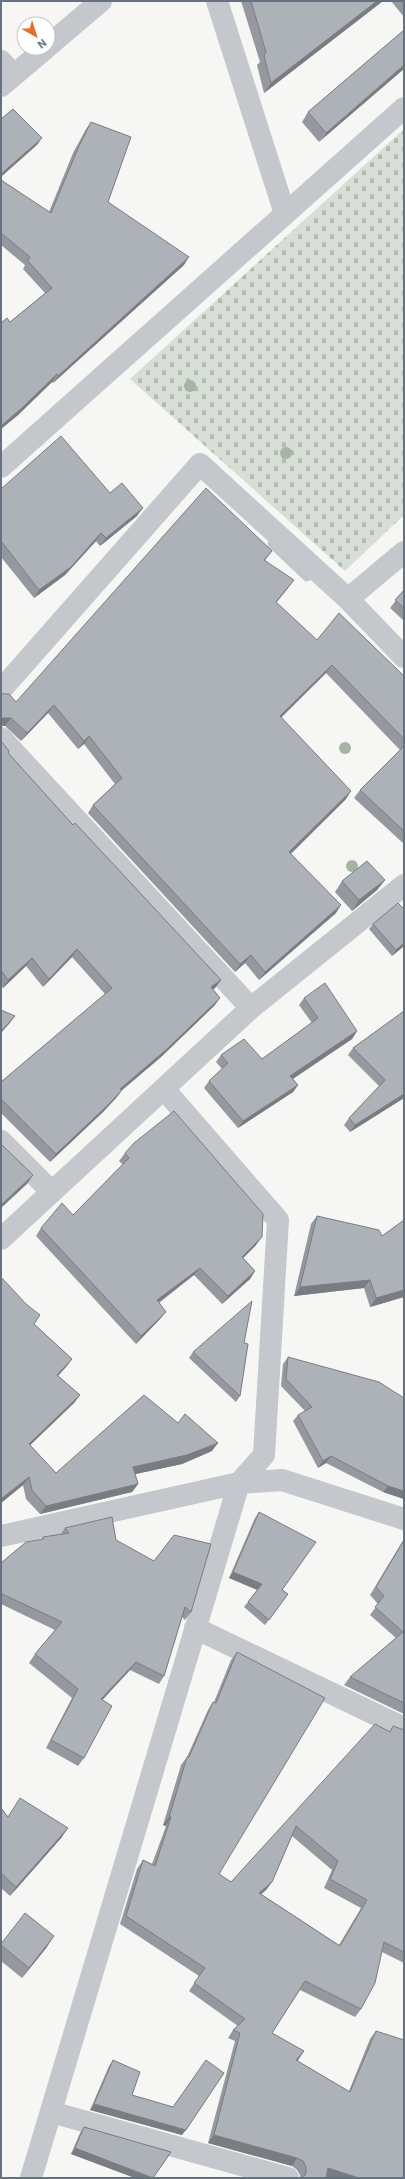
<svg xmlns="http://www.w3.org/2000/svg" width="405" height="2179" viewBox="0 0 405 2179" font-family="'Exo 2',sans-serif">
<defs>
<pattern id="cemetery-stones" width="16" height="16" patternUnits="userSpaceOnUse"><rect width="16" height="16" fill="#d7ded5"/><path d="M2 7V4a2 2 0 0 1 4 0v3zM10 15v-3a2 2 0 0 1 4 0v3z" fill="#b2b8b2"/></pattern>
</defs>
<rect width="100%" height="100%" fill="#f6f7f4"/>
<path fill="url(#cemetery-stones)" d="M404 129V515L345 571 130 379Z"/>
<g fill="none" stroke-linecap="round" stroke-linejoin="round">
<path stroke="#bfc7cd" stroke-width="9" d="M272 544 307 577"/>
<path stroke="#c4c7cb" stroke-width="22" d="M217 1 285 214
M48 46 101 1
M1 61 14 75
M1 86 46 48
M1 467 404 108
M348 599 404 552
M1 690 200 464 348 599 404 657
M1 738 251 1008
M1 1141 52 1192
M1 1239 251 1008 404 885
M1 1536 239 1483 282 1480 404 1519
M195 1628 404 1728
M51 2112 288 2178
M31 2178 239 1483 264 1455 278 1220 164 1089"/>
</g>
<g fill="#a7b3a5">
<circle cx="190" cy="386" r="6"/>
<circle cx="286" cy="453" r="6"/>
<circle cx="345" cy="748" r="6"/>
<circle cx="352" cy="866" r="6"/>
</g>
<path fill="#95999f" fill-rule="evenodd" d="M241 1H383L264 93 257 65 260 62Z
M391 1H404V17Z
M404 30 319 142 302 122 308 112Z
M91 122 108 202 184 265 53 383 52 382 18 415 1 429V323L10 322 45 293 23 269 25 265 1 245V180L49 212 73 153 86 129Z
M1 489 110 493 137 516 100 546 96 541 65 575 34 598 1 557Z
M266 559 265 560 288 588 276 603 317 640 404 676V844L354 798 360 790 400 750 326 673 281 718 346 799 291 854 336 913 259 980 245 963 235 972 88 813 93 805 115 784 84 744 78 749 48 713 21 741 5 726H1V693L16 702Z
M404 590V621L390 608Z
M1 741 9 751 8 753 73 825 221 980 215 988 213 989 220 998 214 1006 161 1057 122 1090 116 1098 103 1112 50 1162 1 1113V1082L105 994 72 957 43 987 26 966 3 988 1 986Z
M385 880 377 890 352 911 335 892 342 881Z
M373 924 404 946 392 956 369 929Z
M304 998 357 1031 352 1039 293 1079 298 1085 293 1092 238 1128 204 1088 209 1081 222 1069 216 1062 221 1055 262 1059 312 1023 299 1005Z
M404 1011V1098L350 1132 344 1125 349 1118 379 1086 348 1055 353 1048Z
M125 1153 256 1245 243 1258 255 1271 250 1279 222 1304 194 1275 159 1303 166 1312 160 1319 136 1344 36 1236 41 1228 73 1215 123 1165 119 1161Z
M317 1216 404 1297 370 1307 364 1288 294 1296 311 1224Z
M1 1277 34 1324 72 1359 66 1367 58 1376 80 1395 74 1403 30 1445 56 1473 212 1451 182 1464 135 1474 138 1484 132 1492 40 1514 26 1499 23 1485 1 1503Z
M244 1343 240 1396 236 1402 189 1358 193 1352Z
M288 1357 404 1398V1499L383 1492 326 1463 318 1468 293 1421 298 1415 305 1411 281 1386 283 1364Z
M259 1512 283 1590 288 1594 265 1625 244 1607 257 1590 229 1578 255 1518Z
M65 1528 116 1540 191 1612 185 1620 182 1617 164 1676 159 1684 130 1670 102 1700 84 1758 78 1766 46 1748 72 1698 29 1663 35 1654 55 1630 1 1604V1563L41 1540 43 1537 60 1535Z
M404 1539V1714L344 1685 350 1677 396 1638 370 1615 378 1604 370 1595 399 1547Z
M237 1652 219 1874 231 1882 389 1732 404 1730V1963L382 1952 361 2009 355 2017 300 1990 272 2033 304 2051 297 2061 349 2091 370 2039 376 2031 404 2178H329L326 2177V2178H300V2175L297 2170 292 2166 208 2143 235 2041 228 2038 233 2030 238 2026 189 1991 199 1976 120 1924 137 1869 143 1860 152 1864 166 1826 163 1825 181 1765 187 1757 208 1710 213 1702H214L231 1660ZM292 1836 332 1870 324 1888 361 1908 339 1945 261 1894 266 1890 272 1882Z
M1 1808 7 1816 62 1837 10 1896 1 1888Z
M1 1944 47 1947 22 1978 1 1961Z
M113 2060 132 2095 172 2107 182 2135 90 2110 109 2066Z
M84 2127 171 2152 153 2178H135L71 2154 80 2133Z"/>
<path fill="#797d82" d="M377 1H383L264 93 271 83Z
M404 65V69L319 142 326 133Z
M42 138 37 145 1 177V174Z
M189 257 184 265 53 383 58 376Z
M57 374 52 382 18 415 1 429V426Z
M143 508 137 516 100 546 106 538Z
M101 533 96 541 65 575 34 598 39 590Z
M272 551 266 559 258 568 264 560Z
M294 580 288 588 270 610 276 602Z
M332 665 326 673 274 724 280 716Z
M54 705 48 713 21 741 27 733Z
M4 718H11L5 726H1V719Z
M89 736 84 744 78 749 84 741Z
M351 791 346 799 284 860 289 852Z
M385 880 377 890 352 911 359 900Z
M341 905 336 913 259 980 265 972Z
M404 943V946L392 956 396 950Z
M77 949 72 957 43 987 49 979Z
M251 955 245 963 235 972 240 964Z
M32 958 26 966 3 988 8 980Z
M221 980 215 988 206 995 211 987Z
M220 998 214 1006 161 1057 114 1097 120 1089Z
M15 1016 9 1024 1 1033V1031Z
M357 1031 352 1039 285 1084 290 1076Z
M298 1085 293 1092 238 1128 243 1121Z
M122 1090 116 1098 103 1112 50 1162 56 1154Z
M404 1094V1098L350 1132 355 1125Z
M33 1175 27 1184 1 1208V1205Z
M262 1237 256 1245 237 1264 242 1257Z
M200 1268 194 1275 151 1308 157 1300Z
M255 1271 250 1279 222 1304 228 1296Z
M370 1280 364 1288 294 1296 300 1287Z
M404 1290V1297L370 1307 376 1298Z
M166 1312 160 1319 136 1344 141 1336Z
M72 1359 66 1367 51 1383 57 1375Z
M80 1395 74 1403 23 1452 29 1444Z
M218 1443 212 1451 182 1464 127 1476 133 1467Z
M331 1456 326 1463 318 1468 323 1461Z
M29 1477 23 1485 1 1503V1499Z
M138 1484 132 1492 40 1514 46 1506Z
M388 1486 404 1491V1499L383 1492Z
M233 1572 262 1584 258 1590 229 1578Z
M136 1662 130 1670 95 1708 101 1699Z
M169 1817H171L166 1826 163 1825Z
M68 1828 62 1837 10 1896 16 1887Z
M272 1882 266 1890 253 1901 259 1893Z
M54 1936 47 1947 22 1978 29 1968Z
M304 2051 299 2059 290 2068 296 2060Z
M94 2104 186 2130 182 2135 90 2110Z
M214 2135 297 2158 292 2166 208 2143Z
M75 2148 153 2178H135L71 2154Z
M328 2168 359 2178H329L322 2176Z"/>
<path fill="#adb2b9" stroke="#797d82" fill-rule="evenodd" d="M251 1H377L271 83 264 56 266 52Z
M404 30V65L326 133 308 112Z
M13 109 42 138 1 174V119Z
M91 122 131 137 108 202 189 257 58 376 57 374 23 407 1 426V323L7 318 10 322 52 288 28 261 30 257 1 233V180L51 213 79 146Z
M61 436 110 493 122 483 143 508 106 538 101 533 71 567 39 590 1 541V489Z
M206 488 272 551 264 560 294 580 276 602 317 640 339 613 404 676V739L332 665 280 716 351 791 289 852 341 905 265 972 251 955 240 964 93 805 122 778 89 736 84 741 54 705 27 733 11 718H4L1 719V693L4 694H9L16 702Z
M404 590V608L395 600Z
M1 741 9 751 8 753 73 825 75 823 221 980 211 987 220 998 167 1049 120 1089 122 1090 109 1104 56 1154 1 1099V1082L112 988 77 949 49 979 32 958 8 980 1 970Z
M404 746V831L360 790Z
M367 861 385 880 359 900 342 881Z
M398 903 404 909V943L396 950 373 924Z
M325 983 357 1031 290 1076 298 1085 243 1121 209 1081 228 1063 221 1055 244 1039 262 1059 318 1018 304 998Z
M1 1010 15 1016 1 1031Z
M404 1011V1094L355 1125 349 1118 385 1080 353 1048Z
M174 1111 263 1214 262 1237 242 1257 255 1271 228 1296 200 1268 157 1300 166 1312 141 1336 41 1228 62 1203 73 1215 129 1158 125 1153 134 1143Z
M1 1144 33 1175 1 1205Z
M317 1216 379 1230 382 1236 404 1220V1290L376 1298 370 1280 300 1287Z
M1 1277 26 1304 40 1315 34 1324 72 1359 57 1375 80 1395 29 1444 56 1473 144 1395 178 1423 185 1414 218 1443 187 1455 133 1467 138 1484 46 1506 32 1490 29 1477 1 1499Z
M252 1301 244 1343 248 1344 240 1396 193 1352Z
M288 1357 379 1382 404 1398V1491L388 1486 331 1456 323 1461 298 1415 312 1407 286 1379Z
M259 1512 316 1542 282 1590 288 1594 269 1620 248 1602 262 1584 233 1572Z
M112 1517 116 1540 154 1561 174 1535 211 1544 191 1612 185 1607 164 1676 136 1662 101 1699 112 1706 84 1758 51 1740 78 1689 35 1654 62 1622 2 1594 1 1596V1563L26 1542 43 1539V1537L69 1533 65 1528Z
M404 1540V1703L350 1677 403 1632 375 1607 384 1596 376 1587Z
M237 1652 325 1698 219 1874 231 1882 375 1724 390 1732 393 1726 404 1730V1952L384 1942 375 1983 361 2009 305 1981 272 2033 304 2051 296 2060 350 2092 376 2031 404 2040V2178H359L328 2168 326 2178H302L306 2174V2167L303 2161 297 2158 214 2135 240 2033 233 2030 245 2019 194 1983 205 1968 126 1916 143 1860 155 1866 171 1817H169L187 1757H189L213 1702 216 1703ZM296 1826 338 1861 330 1879 367 1900 340 1946 259 1893 272 1882Z
M20 1798 68 1828 16 1887 1 1873V1808L8 1817Z
M25 1913 54 1936 29 1968 1 1945V1944Z
M113 2060 140 2072 132 2095 173 2107 206 2060 224 2073 186 2130 94 2104Z
M84 2127 171 2152 153 2178 75 2148Z"/>
<rect width="405" height="2179" fill="none" stroke="#667284" stroke-width="4"/>
<g transform="translate(36 36) rotate(141)"><circle r="19" fill="#ffffff" stroke="#c2c7ce"/>
<path d="M0-3L7 15L0 10L-7 15Z" fill="#e0702b"/>
<text y="-6" font-size="11" font-weight="bold" text-anchor="middle" fill="#667284">N</text>
</g>
</svg>
